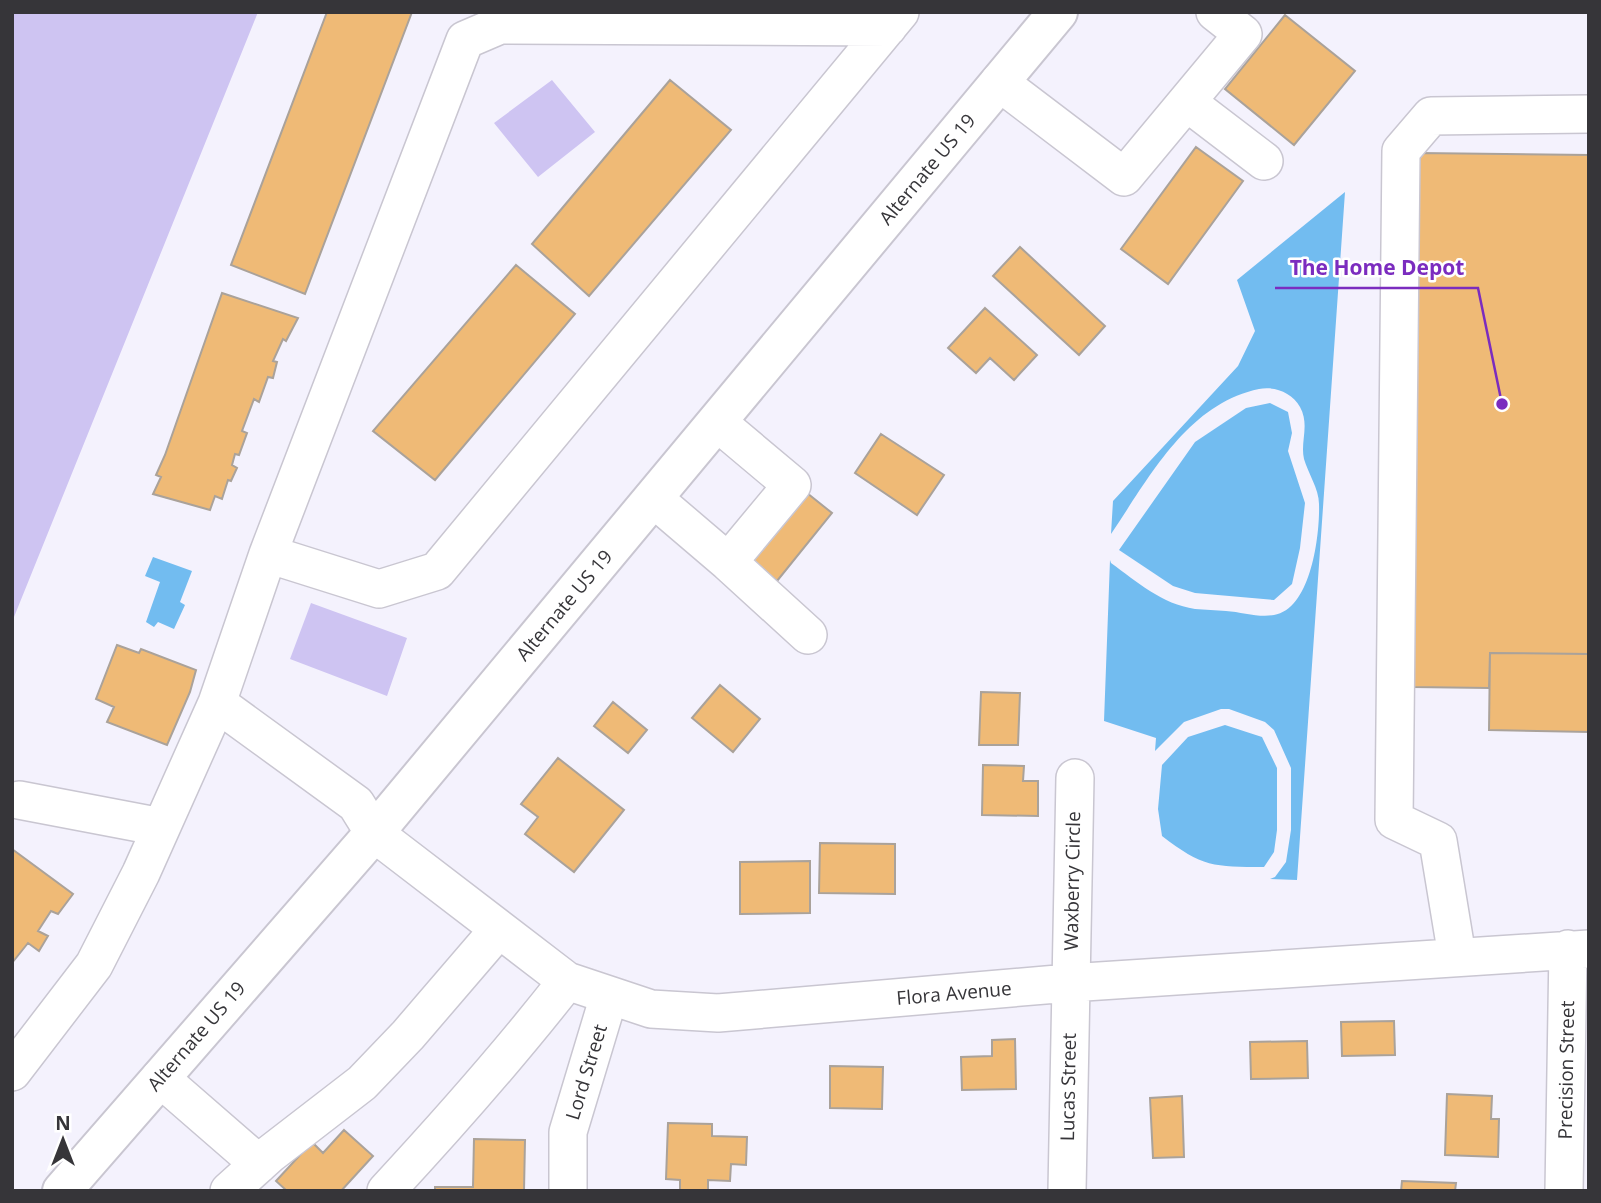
<svg xmlns="http://www.w3.org/2000/svg" width="1601" height="1203" viewBox="0 0 1601 1203" font-family="'Open Sans',sans-serif">
<rect width="100%" height="100%" fill="#f4f2fd"/>
<path fill="#cec4f2" d="M12 12H258L12 622Z
M552 80 595 132 538 177 494 123Z
M311 603 407 638 387 696 290 659Z"/>
<path fill="#72bcf0" d="M1345 192 1297 880 1270 879 1275 877 1286 862 1291 830V768L1274 730 1265 722 1229 709H1221L1184 722 1155 751 1156 738 1104 721 1110 560 1111 563C1137 582 1162 604 1195 609 1205 610 1216 610 1226 611 1242 612 1259 618 1274 615 1311 609 1320 535 1319 504 1319 489 1308 473 1304 459 1300 442 1310 425 1300 407 1292 392 1274 386 1259 389 1187 404 1149 478 1111 534L1113 501 1238 366 1255 331 1237 280Z
M1270 403 1288 412 1292 433 1288 451 1305 503 1300 548 1292 584 1274 600 1195 593 1173 586 1119 550 1195 442 1246 408Z
M153 557 192 571 180 602 185 605 174 629 158 622 154 627 146 622 160 582 145 576Z
M1225 725 1262 737 1277 768V830L1274 852 1264 867C1214 867 1202 867 1162 836L1158 809 1162 765 1188 737Z"/>
<path fill="#efba76" stroke="#aaa29a" stroke-width="2" d="M327 12H412L305 294 231 265Z
M1285 15 1355 71 1294 145 1225 89Z
M670 80 731 130 589 296 532 244Z
M1196 147 1243 181 1168 284 1121 249Z
M1419 153 1589 155V654L1490 653 1489 688 1413 687Z
M1020 247 1105 326 1079 355 993 276Z
M516 265 575 314 435 480 373 431Z
M222 293 298 318 286 341 283 339 273 361 277 362 273 378 268 377 259 402 254 399 242 431 247 433 239 455 235 454 232 465 237 468 231 481 228 480 222 499 215 496 210 510 153 494 161 477 156 475 165 455Z
M985 308 1037 355 1014 380 990 358 976 373 948 348Z
M881 434 944 475 917 515 855 473Z
M802 489 832 513 777 581 747 557Z
M117 645 139 653 141 649 196 670 190 692 167 745 107 722 114 707 96 699Z
M1490 653 1589 654V732L1489 730Z
M720 685 760 719 733 752 692 718Z
M981 692 1020 693 1018 745H979Z
M613 702 647 730 628 753 594 726Z
M558 758 624 810 574 872 525 834 538 817 521 804Z
M983 765 1024 766 1023 781H1038V816L982 815Z
M820 843 895 844V894L819 893Z
M12 849 73 894 58 914 51 911 38 931 48 936 39 951 28 943 12 963Z
M810 861V913L740 914V862Z
M1394 1021 1395 1055 1342 1056 1341 1022Z
M1015 1039 1016 1089 962 1090 961 1057 992 1056V1040Z
M1307 1041 1308 1078 1251 1079 1250 1042Z
M830 1066 883 1067 882 1109 830 1108Z
M1447 1094 1492 1096 1491 1119H1499L1498 1157 1445 1155Z
M1182 1096 1184 1157 1153 1158 1150 1098Z
M668 1123 712 1124V1136L747 1137 746 1165 731 1164 730 1181 708 1180V1191H680V1180L666 1179Z
M344 1130 373 1156 341 1191H287L276 1181 312 1142 323 1153Z
M474 1139 525 1140 524 1191H435V1187H473Z
M1402 1181 1456 1183 1455 1191H1401Z"/>
<g fill="none" stroke-linecap="round" stroke-linejoin="round">
<defs>
<path id="minor" d="M999 82 1124 177 1243 34 1215 12
M1188 103 1264 161
M717 422 792 485 728 562
M653 498 728 562 808 635
M268 554 465 40 500 25 888 27
M217 703 268 554 379 589 437 571 900 12
M19 800 161 827
M1457 956 1438 841 1394 820 1401 151 1431 116 1589 114
M12 1072 94 965 141 873 217 703 356 804 374 833 567 981 651 1009 718 1013 1069 983 1589 949
M160 1078 259 1164
M229 1191 270 1154 362 1083 408 1035 499 929
M386 1191C449 1123 510 1054 567 981
M568 1191V1132L609 996
M1067 1191 1075 778
M1564 1191 1568 949"/>
<path id="major" d="M62 1191 374 833 1058 12"/>
</defs>
<use href="#minor" stroke="#c9c6d1" stroke-width="40"/>
<use href="#major" stroke="#c9c6d1" stroke-width="42"/>
<use href="#minor" stroke="#fff" stroke-width="37"/>
<use href="#major" stroke="#fff" stroke-width="38"/>
</g>
<g text-anchor="middle" dominant-baseline="central" stroke-width="5" stroke-linejoin="round" paint-order="stroke">
<g font-size="19" fill="#363539" stroke="#fff">
<text transform="translate(927 169) rotate(-50)">Alternate US 19</text>
<text transform="translate(564 605) rotate(-50)">Alternate US 19</text>
<text transform="translate(1072 881) rotate(-89)">Waxberry Circle</text>
<text transform="translate(954 993) rotate(-5)">Flora Avenue</text>
<text transform="translate(196 1036) rotate(-49)">Alternate US 19</text>
<text transform="translate(1566 1070) rotate(-89)">Precision Street</text>
<text transform="translate(586 1072) rotate(-73)">Lord Street</text>
<text transform="translate(1068 1087) rotate(-89)">Lucas Street</text>
</g>
</g>
<path fill="none" stroke="#7b2cbf" stroke-width="2.5" d="M1502 404L1478 288H1275"/>
<circle fill="#7b2cbf" stroke="#fff" stroke-width="2.5" cx="1502" cy="404" r="7"/>
<g font-size="21" text-anchor="middle" font-weight="bold" fill="#7b2cbf" stroke="#fff" stroke-width="5" stroke-linejoin="round" paint-order="stroke">
<text x="1377" y="275">The Home Depot</text>
</g>
<rect width="1601" height="1203" fill="none" stroke="#363539" stroke-width="28"/>
<g transform="translate(63 1140)" stroke="#ffffff" stroke-width="5" paint-order="stroke">
<path d="M0-5L12 26L0 18L-12 26Z" fill="#363539"/>
<text y="-10" font-size="19" font-weight="bold" text-anchor="middle" fill="#363539">N</text>
</g>
</svg>
